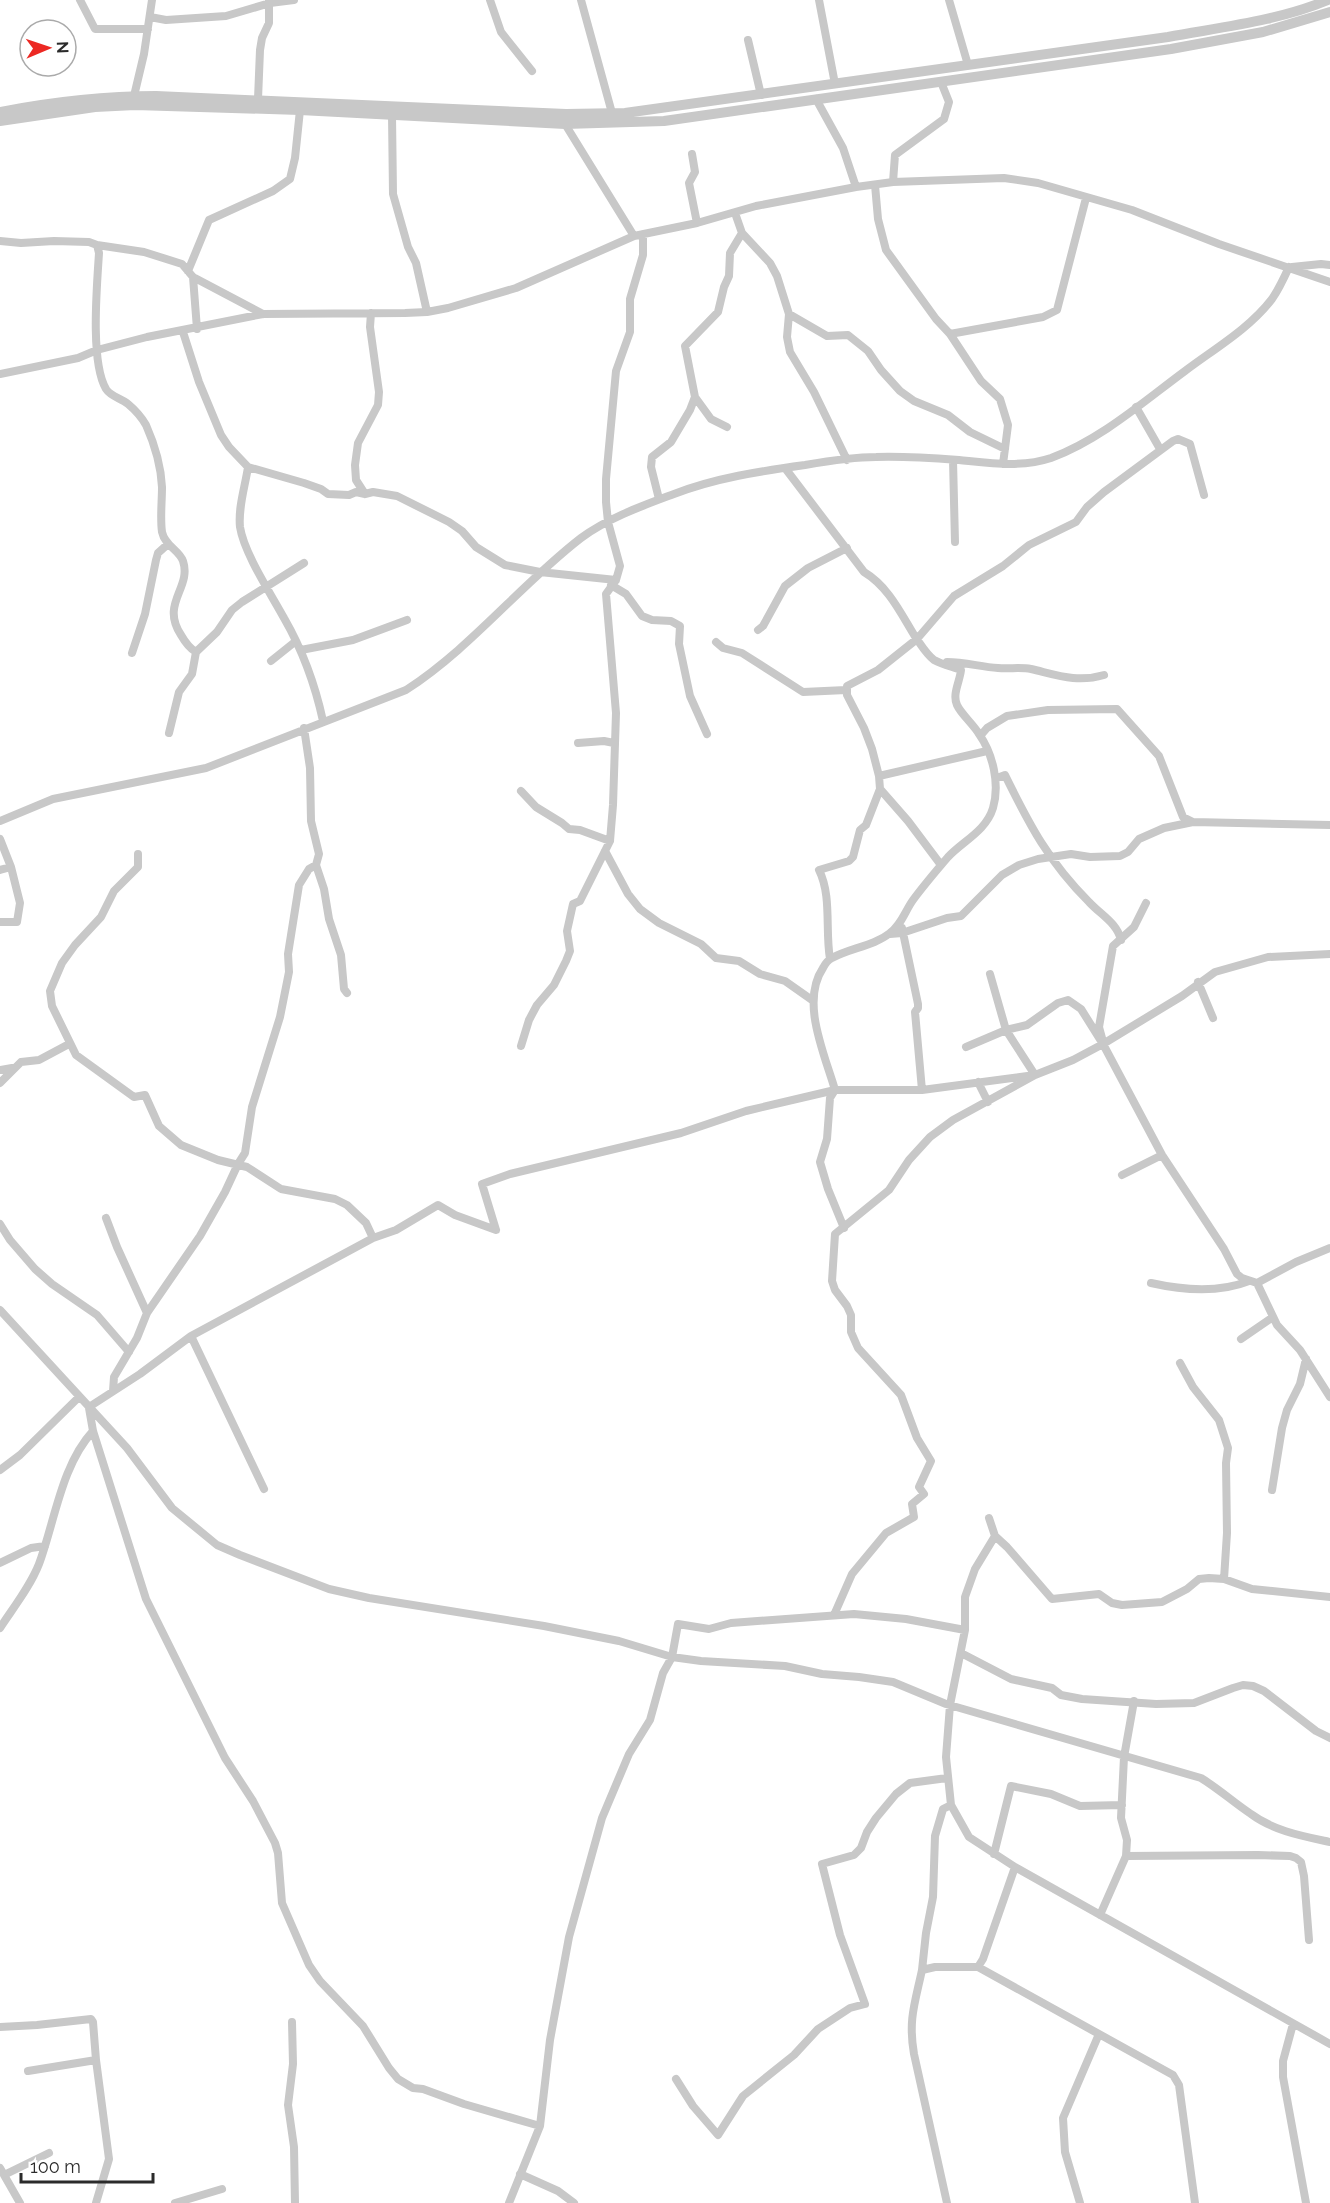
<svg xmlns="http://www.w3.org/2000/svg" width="1330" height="2203" viewBox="0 0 1330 2203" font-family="Raleway,sans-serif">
<rect width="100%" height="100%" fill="#fff"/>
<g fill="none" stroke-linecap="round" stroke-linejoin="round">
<path stroke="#c8c8c8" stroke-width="8" d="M80 0 95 29H148
M490 0 501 32 532 71
M581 0 612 113
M819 0 835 84
M949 0 968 65
M150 17 166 20 226 16 270 3 294 0
M748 40 761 95
M134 96 144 54 152 0
M258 99 260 50 262 38 269 23V0
M816 99 843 148 856 187
M392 115 393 194 408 247 416 263 427 312
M565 124 634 236
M692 154 695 172 689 183 697 223
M893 182 895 155 944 119 949 102 941 82
M875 185 878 219 886 250 936 319 950 334
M735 213 742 233 770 263 777 276 789 314 787 337 790 352 814 392 847 460
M0 241 21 243 54 241 89 242 97 245 144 252 182 264 193 277 263 314
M97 245 99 253C97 285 90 362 106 389 111 397 121 398 128 404 134 409 142 418 146 425 154 443 161 467 162 487 162 502 160 518 162 532 165 546 179 550 183 561 192 588 160 603 181 635 185 642 189 648 196 652
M1292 267 1321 264 1330 265
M188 271 209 220 273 191 290 179 295 158 300 110
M193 277 197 329
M789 314 827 336 848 335 868 351 881 370 900 391 914 401 948 415 970 432 1005 449
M183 332 199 382 221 435 229 447 248 467C245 487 238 507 240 527 244 553 271 594 284 618 303 651 315 684 323 721
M0 374 78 358 97 350 147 337 263 314 405 313 427 312 448 308 516 288 634 236 697 223 756 206 856 187 893 182 1004 178 1038 183 1132 210 1219 244 1330 282
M1136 407 1160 449
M727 427 711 419 695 397 685 346 718 312 724 287 729 276 730 253 742 233
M953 460 955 542
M1003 464 1008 425 1000 399 981 381 950 334 1043 317 1057 310 1086 198
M248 467 304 483 321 489 328 494 349 495 356 492 365 494 373 492 397 496 449 522 462 531 476 547 505 565 540 572 616 580
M785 468 864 572C889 587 901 614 916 638 921 645 927 655 934 660 941 664 953 667 961 670 960 681 952 694 957 705 961 714 974 725 979 734 993 754 1000 784 993 808 986 831 963 841 948 857 936 871 924 885 913 900 905 911 902 924 890 933 874 946 850 948 832 958 828 960 825 964 823 968 800 1002 825 1055 835 1090L830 1098 827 1139 820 1162 828 1189 844 1228
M365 494 356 480 355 465 358 443 378 405 379 392 370 327 371 313
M659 499 651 467 652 457 671 442 690 410 695 397
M611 585 626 594 642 616 652 620 671 621 680 626 679 644 690 696 707 734
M758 630 763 626 785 586 808 568 847 548
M716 642 723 648 742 653 803 692 846 690
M301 650 353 640 407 620
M132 653 145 614 156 560 158 553 168 544
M271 661 296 641
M947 662C965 662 981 667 998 668 1009 669 1021 667 1031 669 1057 675 1077 683 1104 675
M304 728 310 768 311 821 319 854 316 865 324 889 329 919 341 955 344 989 347 993
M169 733 179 692 192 674 196 652 217 632 232 610 242 602 304 563
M981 735 987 728 1007 716 1048 710 1117 709 1159 756 1183 817 1193 822
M578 743 604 741 614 743
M879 776 987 751
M997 778 1005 775C1030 826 1049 862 1089 902 1101 915 1117 923 1121 940
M880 789 908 821 941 865
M521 791 536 807 562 823 569 829 580 830 610 841
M0 821 53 799 206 768 406 690C471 648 520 585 581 538 608 518 642 506 674 494 715 478 761 471 805 465 828 461 853 457 876 457 904 456 932 458 959 460 989 463 1021 468 1051 458 1100 440 1143 402 1185 371 1214 349 1249 329 1272 299 1279 289 1284 278 1289 267
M0 839 11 867 20 903 17 922H0
M605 851 628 894 640 909 659 923 701 944 716 958 739 961 760 974 785 981 812 1000
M138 854V867L114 891 101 917 75 945 62 963 50 991 52 1006 76 1055 134 1097 145 1095 159 1126 181 1145 218 1160 247 1167 281 1189 335 1199 347 1205 366 1223 373 1238
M0 870 11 867
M902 928 918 1004V1008L915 1012 922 1090
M890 934 902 933 947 918 961 916 1002 875 1019 865 1038 859 1071 854 1090 857 1120 856 1128 852 1139 839 1164 828 1193 822 1330 825
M830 959C825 930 832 896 819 870L849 861 853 857 860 830 866 825 880 789 879 776 872 749 864 728 847 695V686L878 670 917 639 954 596 1003 566 1029 545 1076 522 1087 507 1104 492 1173 441 1178 439 1190 444 1204 495
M1198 982 1213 1018
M1102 1038 1099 1027 1113 946 1134 927 1146 903
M521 1046 529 1020 537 1005 554 985 566 961 570 951 567 931 573 904 580 901 610 841 613 805 616 713 606 594 616 580 620 566 608 522 606 502V479L616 371 630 332V299L643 255V234
M966 1047 1006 1030 1027 1025 1058 1003 1068 1000 1081 1009 1103 1044 1162 1155 1224 1249 1237 1274 1242 1278 1257 1283 1296 1262 1330 1248
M0 1070 12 1068
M978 1082 988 1102
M0 1083 21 1062 39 1060 69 1044
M1122 1175 1162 1155
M106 1218 117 1247 147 1313
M0 1224 10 1240 35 1269 52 1284 97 1315 129 1352
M496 1230 482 1184 510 1174 681 1133 746 1111 835 1090H922L1035 1075 1073 1060 1103 1044 1182 996 1215 972 1268 957 1330 954
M1151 1283C1182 1290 1219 1293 1249 1281
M1257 1283 1277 1325 1300 1350 1330 1397
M0 1310 127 1448 172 1508 217 1545 240 1555 329 1589 369 1598 544 1626 619 1641 672 1657 701 1661 785 1666 822 1674 859 1677 893 1682 946 1704 1201 1778C1219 1789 1233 1802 1251 1814 1274 1831 1302 1836 1330 1842
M191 1336 264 1489
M1241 1339 1273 1317
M1180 1363 1193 1387 1219 1420 1228 1448 1226 1463 1227 1533 1224 1579
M113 1391 114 1377 137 1338 147 1313 200 1236 225 1192 238 1164 245 1153 252 1107 280 1017 289 972 288 954 299 885 309 869 316 865
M89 1407 140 1374 191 1336 373 1238 396 1230 438 1205 455 1215 496 1230
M89 1408 93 1431 146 1599 225 1758 253 1801 275 1843 278 1853 282 1903 309 1965 320 1981 363 2026 389 2068 398 2079 413 2088 423 2089 464 2104 540 2126
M0 1470 20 1455 79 1397
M1272 1490 1282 1428 1287 1410 1300 1384 1306 1359
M989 1518 995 1536 1007 1547 1052 1599 1099 1594 1112 1603 1122 1605 1162 1602 1187 1589 1199 1579 1209 1578 1224 1579 1252 1589 1330 1597
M995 1536 975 1569 965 1597V1630L950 1705 946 1757 951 1805 969 1837 1015 1867 1330 2044
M0 1563 31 1548 45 1546
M834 1615 852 1574 886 1533 914 1517 912 1504 924 1494 919 1487 931 1461 917 1438 901 1395 858 1348 851 1332V1315L847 1306 835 1290 832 1281 835 1234 889 1190 909 1160 930 1137 953 1120 1035 1075 1006 1030 990 974
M0 1628C13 1608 30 1587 39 1564 55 1521 61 1466 93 1431
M961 1653 1011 1679 1052 1688 1061 1695 1082 1699 1156 1704 1194 1703 1233 1688 1243 1685 1253 1686 1264 1691 1316 1731 1330 1738
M994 1854 1011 1786 1051 1794 1080 1806 1122 1805
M1126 1856 1258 1855 1290 1856 1296 1858 1301 1862 1304 1876 1309 1940
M1100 1915 1126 1856 1127 1840 1121 1818 1124 1757 1134 1701
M978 1967 983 1959 1015 1867
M922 1970 926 1933 933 1897 935 1836 943 1809 951 1805
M292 2022 293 2064 288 2105 294 2147 295 2203
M1293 2024 1283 2061V2077L1306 2203
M0 2027 37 2025 91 2019 93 2022 96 2060
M28 2071 96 2060 109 2159 96 2203
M676 2079 693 2106 718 2135 743 2096 794 2055 818 2029 850 2008 865 2004 840 1935 822 1864 854 1855 861 1848 867 1832 876 1818 896 1794 910 1783 947 1778
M0 2168 20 2203
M520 2174 558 2191 574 2203
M4 2175 49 2153
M175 2203 222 2189
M509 2203 540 2126 550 2040 569 1937 602 1818 629 1754 650 1720 663 1673 672 1657 678 1624 709 1629 731 1623 854 1614 906 1619 965 1630
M947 2203 914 2054C908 2020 915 2003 922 1970L935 1967H978L1173 2075 1179 2085 1195 2203
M1080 2203 1065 2152 1063 2118 1099 2034"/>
<path stroke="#c8c8c8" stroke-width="10" d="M0 112C52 102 103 96 156 96L566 114 625 113 1168 37C1222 27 1278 21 1328 0
M0 121 95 107 135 105 300 110 565 124 664 121 1171 49 1263 32 1330 12"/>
</g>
<g transform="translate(48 48) rotate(88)"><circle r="28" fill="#ffffff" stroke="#aaaaaa" stroke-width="1.5"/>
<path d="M0-4.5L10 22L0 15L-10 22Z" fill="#ec2823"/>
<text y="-9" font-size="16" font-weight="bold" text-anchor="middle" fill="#2b2b2b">N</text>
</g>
<path d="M21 2173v9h132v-9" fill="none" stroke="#2b2b2b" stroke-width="3"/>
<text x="30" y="2173" font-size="18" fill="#2b2b2b" stroke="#ffffff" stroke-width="4.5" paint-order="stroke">100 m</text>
</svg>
